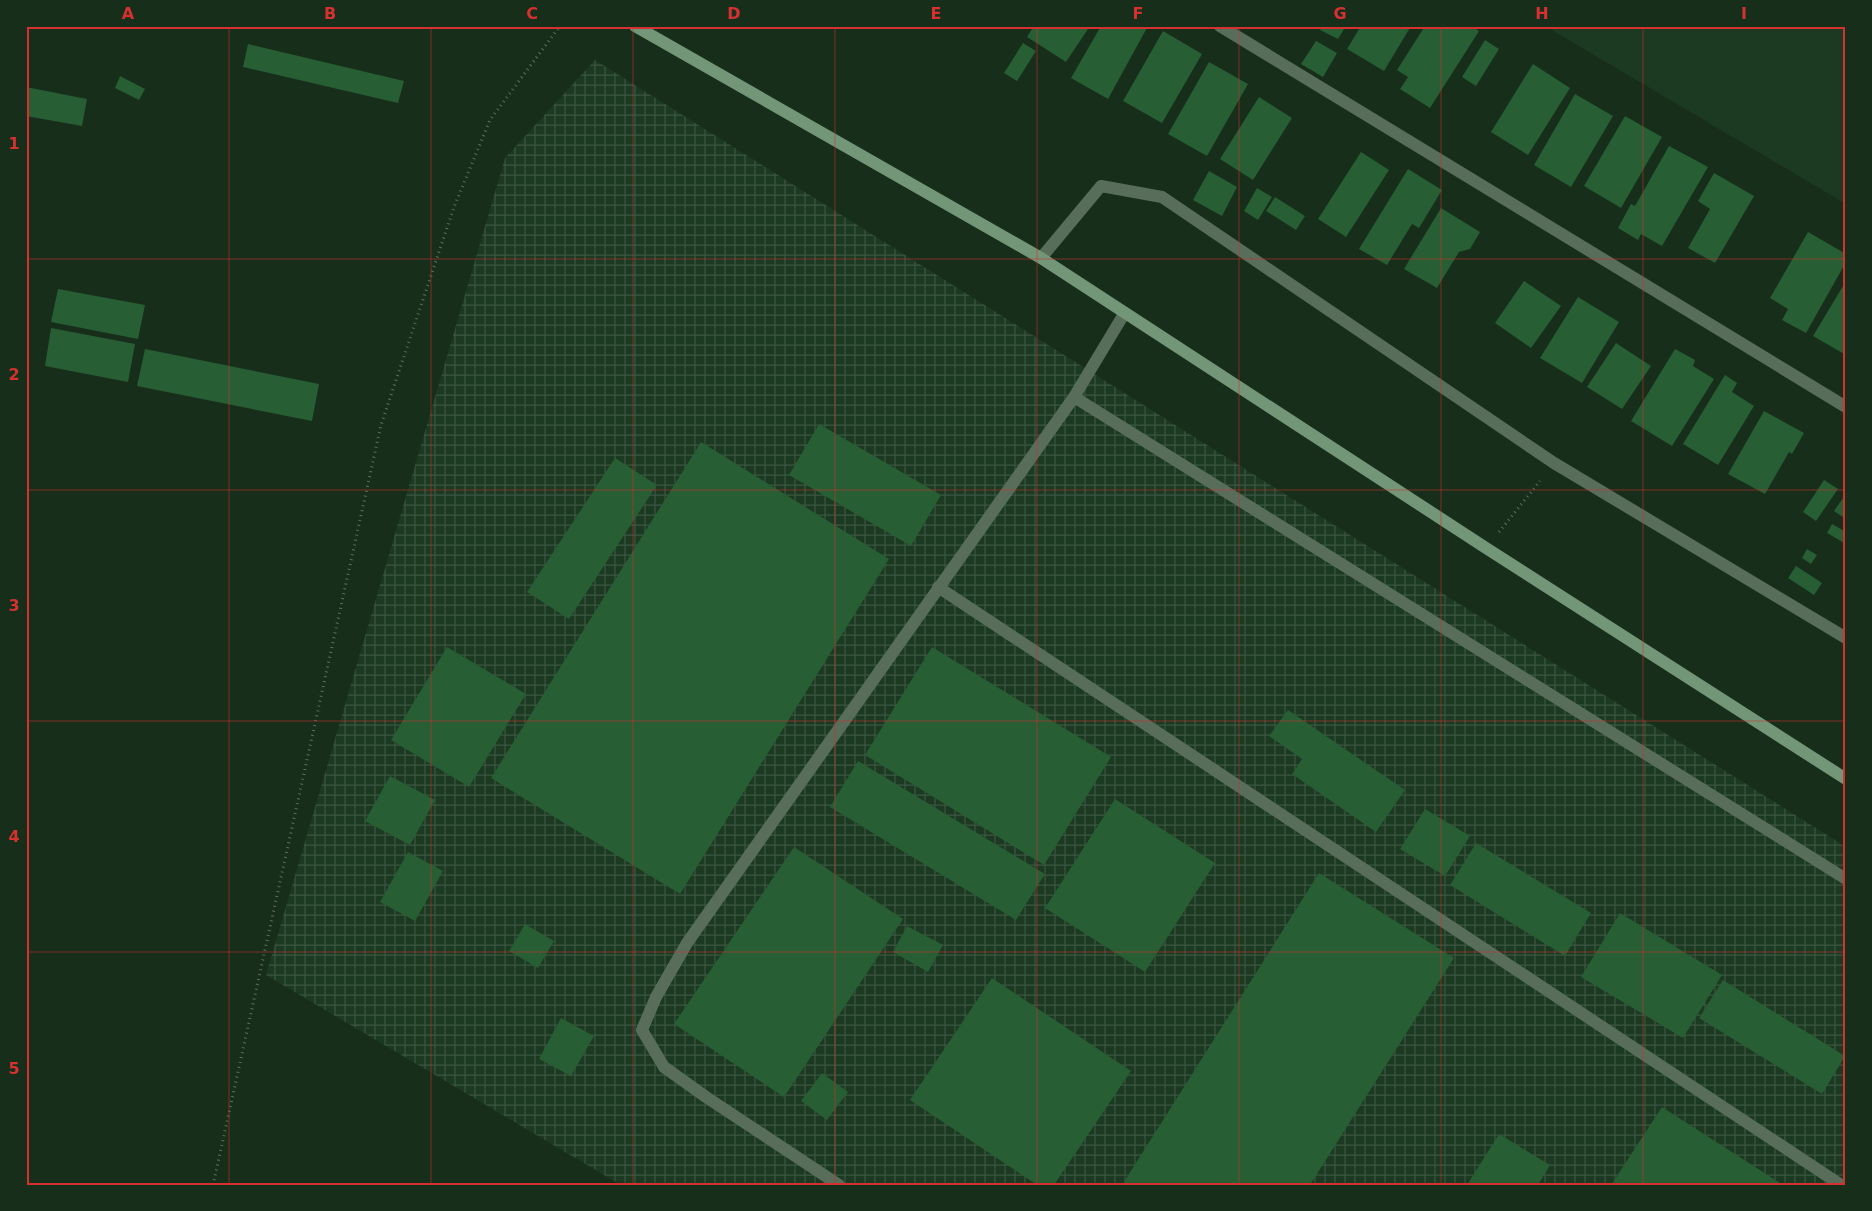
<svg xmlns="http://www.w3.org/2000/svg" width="1872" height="1211" viewBox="0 0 1872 1211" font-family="'DejaVu Sans',sans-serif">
<defs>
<pattern id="industrial-grid" width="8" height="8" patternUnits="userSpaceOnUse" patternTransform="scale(1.25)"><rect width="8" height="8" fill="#1c3921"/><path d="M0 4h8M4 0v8" fill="none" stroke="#3c5641"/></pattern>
</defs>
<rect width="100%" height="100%" fill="#172e1b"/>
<path fill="#1c3921" d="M1545 26H1846V204Z"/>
<path fill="url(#industrial-grid)" d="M595 60 1846 847V1185H621L266 975 505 158Z"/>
<path fill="#275e33" d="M1034 26H1090L1066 62 1027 37Z
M1101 26H1148L1108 99 1071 78Z
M1322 26H1346L1338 39 1320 30Z
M1361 26H1411L1384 71 1347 49Z
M1425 26H1472L1479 31 1430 108 1400 89 1408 77 1397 70Z
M1163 31 1202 54 1162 123 1123 101Z
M1485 40 1499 49 1476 86 1462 77Z
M1316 41 1337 53 1323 77 1301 64Z
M1023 43 1036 51 1017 81 1004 73Z
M248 44 404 81 398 103 243 67Z
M1209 62 1248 84 1207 156 1168 134Z
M1533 64 1570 88 1528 155 1491 132Z
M120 76 145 89 139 100 115 88Z
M26 87 87 99 82 126 26 116Z
M1575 94 1613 116 1571 187 1534 165Z
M1259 97 1292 118 1253 180 1220 159Z
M1625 116 1662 137 1621 208 1584 186Z
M1669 146 1708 167 1662 246 1641 234 1638 240 1618 228 1631 204 1635 206Z
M1361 152 1389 170 1346 237 1318 219Z
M1408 169 1442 190 1419 228 1412 224 1387 265 1359 249Z
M1209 171 1237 187 1222 216 1193 200Z
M1714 173 1754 196 1715 263 1688 248 1710 209 1698 201Z
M1257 188 1272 197 1258 220 1244 211Z
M1275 197 1305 216 1296 230 1266 211Z
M1441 208 1480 232 1470 249 1459 252 1437 288 1404 269Z
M1808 232 1846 254V262L1806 333 1782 320 1788 309 1770 298Z
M1524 281 1561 306 1531 348 1495 323Z
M1846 281V355L1813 336Z
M58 289 145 305 138 339 51 322Z
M1578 297 1619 322 1582 383 1540 358Z
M51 328 135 344 128 382 45 366Z
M1616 343 1651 366 1622 409 1587 387Z
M145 349 319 384 312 421 137 386Z
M1675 349 1695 360 1693 366 1714 379 1672 446 1631 421Z
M1725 375 1737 383 1732 392 1754 406 1718 465 1683 444Z
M1764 411 1804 433 1792 454 1789 452 1765 494 1728 474Z
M819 424 941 495 911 546 789 475Z
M701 442 889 559 680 894 491 778Z
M615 458 657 485 569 619 527 592Z
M1824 480 1838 489 1816 521 1803 512Z
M1846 494V519L1834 511Z
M1832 524 1846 532V544L1827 533Z
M1807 549 1817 555 1811 564 1802 558Z
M1796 566 1822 583 1814 595 1788 578Z
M447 647 526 694 469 787 391 740Z
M932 647 1111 757 1044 865 865 755Z
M1288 710 1405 790 1376 832 1292 774 1302 759 1269 736Z
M858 761 1045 874 1016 920 830 807Z
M390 776 435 800 410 845 365 821Z
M1115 799 1215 863 1145 972 1045 908Z
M1425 809 1470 836 1445 876 1400 849Z
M1476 843 1591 913 1565 956 1450 885Z
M794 847 903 919 784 1097 674 1024Z
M408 852 443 871 415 921 380 902Z
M1319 873 1454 958 1310 1185H1122Z
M1620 913 1722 975 1683 1038 1581 977Z
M525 924 554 941 538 968 509 951Z
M907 926 943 945 928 972 893 952Z
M992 978 1131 1071 1054 1185H1037L910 1100Z
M1723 980 1845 1056 1822 1094 1699 1018Z
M561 1018 594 1036 571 1076 539 1059Z
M822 1073 848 1092 827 1120 801 1101Z
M1662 1107 1783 1185H1611Z
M1499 1134 1550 1165 1538 1185H1467Z"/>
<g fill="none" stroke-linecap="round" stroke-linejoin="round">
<path stroke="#5d7060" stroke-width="3" stroke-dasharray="1 4" stroke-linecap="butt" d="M1499 532 1540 481
M213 1185 381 425 454 207 490 120 560 26"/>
<path stroke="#586e5b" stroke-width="12" d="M1041 258 1101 186 1162 197 1554 463 1846 638
M1074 397 1846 879
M938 587 1841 1185
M839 1185 706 1097 664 1067 642 1030 656 997 687 943 1074 397 1124 314"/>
<path stroke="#586e5b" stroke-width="12" d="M1220 26 1846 407"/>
<path stroke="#729677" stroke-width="12" d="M635 26 1041 258 1486 548 1846 779"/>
</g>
<path fill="none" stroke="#d63131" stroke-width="1" stroke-opacity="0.55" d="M229 26V1185M431 26V1185M633 26V1185M835 26V1185M1037 26V1185M1239 26V1185M1441 26V1185M1643 26V1185M26 259H1846M26 490H1846M26 721H1846M26 952H1846"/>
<rect width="1872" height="1211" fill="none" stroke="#172e1b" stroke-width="55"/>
<rect x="28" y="28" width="1816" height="1156" fill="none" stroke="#d63131" stroke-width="2"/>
<g font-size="16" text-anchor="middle" font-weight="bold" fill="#d63131">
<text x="128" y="19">A</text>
<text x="330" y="19">B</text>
<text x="532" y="19">C</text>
<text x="734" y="19">D</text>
<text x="936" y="19">E</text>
<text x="1138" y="19">F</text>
<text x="1340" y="19">G</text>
<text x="1542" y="19">H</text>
<text x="1744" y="19">I</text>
<text x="14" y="149">1</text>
<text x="14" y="380">2</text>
<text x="14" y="611">3</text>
<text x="14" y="842">4</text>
<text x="14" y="1074">5</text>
</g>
</svg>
